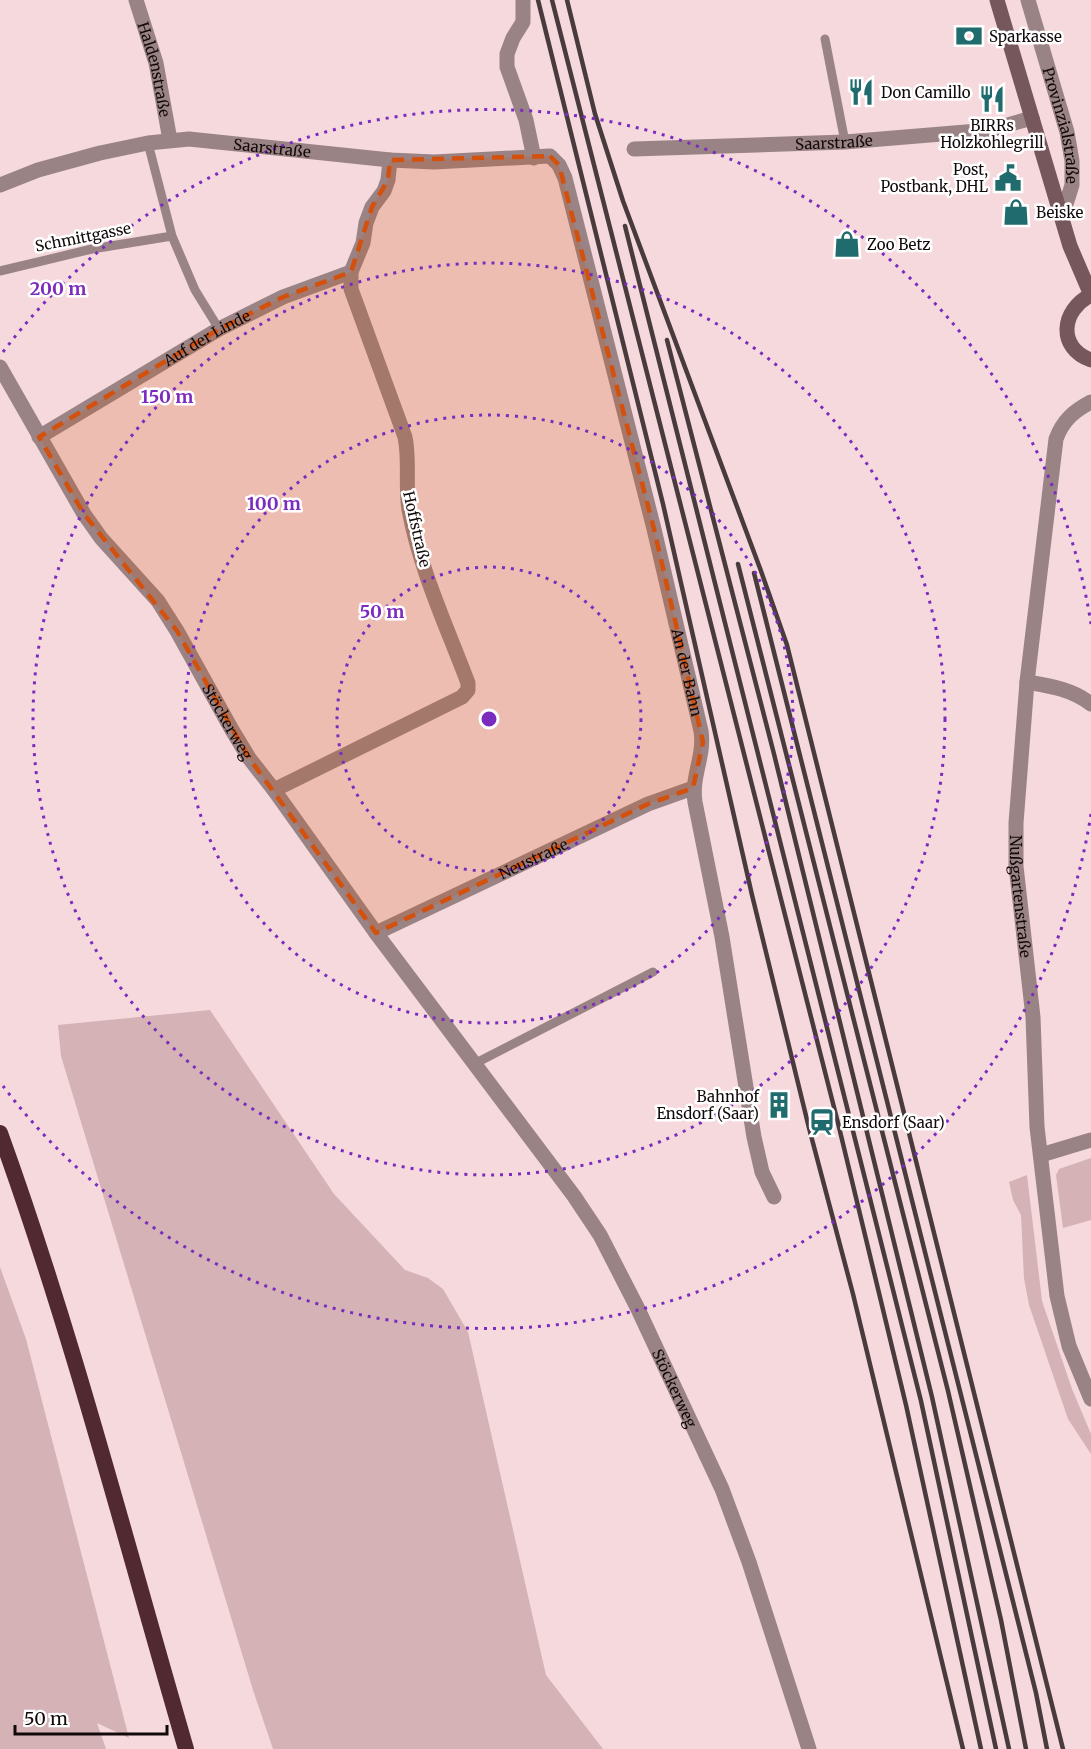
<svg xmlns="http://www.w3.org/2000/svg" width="1091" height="1749" viewBox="0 0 1091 1749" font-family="Merriweather,serif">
<rect width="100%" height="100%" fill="#f5d9dc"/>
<path fill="#d4b2b6" d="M210 1010 334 1194 405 1270 428 1278 443 1289 468 1332 546 1675 603 1749H273L253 1690 61 1056 58 1025Z
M1091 1158V1220L1063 1228 1056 1175 1059 1169Z
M1027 1175 1042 1301 1072 1389 1091 1434V1454L1068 1419 1029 1305 1024 1278 1021 1215 1013 1200 1009 1182Z
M0 1267 26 1339 129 1738 97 1723 106 1749H0Z"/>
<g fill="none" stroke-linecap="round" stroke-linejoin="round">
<path stroke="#9a8385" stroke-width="9" d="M825 39 845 142
M148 143 172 236 195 290 219 329
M0 271 92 249 172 236
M474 1064 653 972"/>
<g stroke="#9a8385" stroke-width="15">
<path id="s1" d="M136 0 156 63 170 140"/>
<path d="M523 0V22L513 38 507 54V67L526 120 534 158"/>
<path id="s2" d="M1028 0 1067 132 1072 161V185L1062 217"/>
<path id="s3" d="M634 149 845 142 990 130 1032 118"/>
<path id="s4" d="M0 185 38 170 100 153 148 143 189 139 390 160 434 162 550 156 559 165 565 178 654 529 701 731C705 756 691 776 695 802L722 937 754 1137 762 1172 774 1197"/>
<path id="s5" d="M0 367 84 514 101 538 158 601 177 631 232 730 249 758 274 790 376 933 574 1196 600 1235 637 1307 722 1489 749 1562 809 1749"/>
<path id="s6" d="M1091 402C1074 411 1063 420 1056 439L1027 682 1016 823V866L1033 1017 1037 1127 1057 1296 1069 1346 1091 1399"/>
<path id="s7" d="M39 437 219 329 283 297 351 272"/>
<path d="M1027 682C1050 686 1072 689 1091 704"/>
<path d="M274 790 462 697 468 690V683C447 627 420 570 409 510 405 485 410 461 405 437L351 289V272L363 243 366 223 372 207 384 191 388 180 390 160"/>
<path id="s8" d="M376 933 648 804 693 788"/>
<path d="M1041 1155 1091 1140"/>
</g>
<path stroke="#76575b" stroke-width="15" d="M997 0 1070 246 1091 295
M1091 295C1061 310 1057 348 1091 360"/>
<path stroke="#502a30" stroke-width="16" d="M0 1133C73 1335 126 1543 186 1749"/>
<path stroke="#493b3d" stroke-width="4.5" d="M538 0 663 504 752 895 809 1128 853 1294 963 1749
M552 0 838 1123 906 1405 981 1749
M567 0 595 114 623 201 761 571 787 645 1063 1749
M625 226 921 1401 996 1749
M667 340 774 754 932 1397 1009 1749
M738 564 948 1391 1001 1620 1026 1749
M754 573 1036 1693 1047 1749"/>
</g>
<path fill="#d3510c" fill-opacity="0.2" stroke="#d3510c" stroke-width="4.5" stroke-dasharray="12 8" stroke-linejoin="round" d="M550 156 559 165 654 529 703 742 693 788 648 804 376 933 249 758 177 631 84 514 39 437 219 329 283 297 351 272 372 207 388 180 390 160Z"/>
<g fill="none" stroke="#7b2cbf" stroke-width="3" stroke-dasharray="3 6">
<circle cx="489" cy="719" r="152"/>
<circle cx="489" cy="719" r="304"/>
<circle cx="489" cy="719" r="456"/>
<path d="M1091 814A609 609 0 0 1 3 1086M3 352A609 609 0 0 1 1091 624"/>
</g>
<defs>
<symbol id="bank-bare" viewBox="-9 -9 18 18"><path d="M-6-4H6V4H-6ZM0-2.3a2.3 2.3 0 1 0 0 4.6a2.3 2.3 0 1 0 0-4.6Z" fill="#1f6b6d" stroke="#fff" stroke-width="2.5" paint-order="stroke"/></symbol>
<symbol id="restaurant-bare" viewBox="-9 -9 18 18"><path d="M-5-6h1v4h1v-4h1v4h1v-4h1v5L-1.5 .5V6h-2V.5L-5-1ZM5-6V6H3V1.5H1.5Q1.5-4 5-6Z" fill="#1f6b6d" stroke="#fff" stroke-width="2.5" paint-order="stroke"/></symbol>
<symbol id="civic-bare" viewBox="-9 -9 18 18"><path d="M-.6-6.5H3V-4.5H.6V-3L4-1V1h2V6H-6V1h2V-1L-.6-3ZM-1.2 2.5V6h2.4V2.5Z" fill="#1f6b6d" stroke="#fff" stroke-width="2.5" paint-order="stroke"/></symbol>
<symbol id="shop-bare" viewBox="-9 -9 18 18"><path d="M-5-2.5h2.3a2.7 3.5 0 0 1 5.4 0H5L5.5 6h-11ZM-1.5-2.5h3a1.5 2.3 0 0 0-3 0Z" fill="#1f6b6d" stroke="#fff" stroke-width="2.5" paint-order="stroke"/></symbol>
<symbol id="building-bare" viewBox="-9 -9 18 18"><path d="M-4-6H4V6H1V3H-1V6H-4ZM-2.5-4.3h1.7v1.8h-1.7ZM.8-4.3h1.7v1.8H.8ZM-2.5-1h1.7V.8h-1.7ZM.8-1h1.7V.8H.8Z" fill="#1f6b6d" stroke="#fff" stroke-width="2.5" paint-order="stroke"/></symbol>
<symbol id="station-bare" viewBox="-9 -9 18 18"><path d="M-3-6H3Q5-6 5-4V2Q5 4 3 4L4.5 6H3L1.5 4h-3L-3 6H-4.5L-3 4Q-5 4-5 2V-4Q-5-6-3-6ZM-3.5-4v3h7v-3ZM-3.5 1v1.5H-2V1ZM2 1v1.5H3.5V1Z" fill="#1f6b6d" stroke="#fff" stroke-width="2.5" paint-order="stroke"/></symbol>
</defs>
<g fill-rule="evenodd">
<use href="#bank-bare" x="950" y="17" width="38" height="38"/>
<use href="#restaurant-bare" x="842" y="73" width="38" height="38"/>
<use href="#restaurant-bare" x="973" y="80" width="38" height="38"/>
<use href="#civic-bare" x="989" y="159" width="38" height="38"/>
<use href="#shop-bare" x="997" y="193" width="38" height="38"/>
<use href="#shop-bare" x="828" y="225" width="38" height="38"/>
<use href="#building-bare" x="760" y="1086" width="38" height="38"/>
<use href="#station-bare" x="803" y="1103" width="38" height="38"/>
</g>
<g text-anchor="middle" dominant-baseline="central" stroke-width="5" stroke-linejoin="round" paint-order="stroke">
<g font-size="15" fill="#12090a" stroke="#fff" text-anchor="start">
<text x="989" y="36">Sparkasse</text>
<text x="881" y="92">Don Camillo</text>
<text x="992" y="125" text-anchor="middle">BIRRs<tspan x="992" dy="17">Holzkohlegrill</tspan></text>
<text x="988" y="169" text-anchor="end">Post,<tspan x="988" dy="17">Postbank, DHL</tspan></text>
<text x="1036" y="212">Beiske</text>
<text x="867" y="244">Zoo Betz</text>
<text x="759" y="1096" text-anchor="end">Bahnhof<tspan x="759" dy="17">Ensdorf (Saar)</tspan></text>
<text x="842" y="1122">Ensdorf (Saar)</text>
</g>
<g font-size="15" fill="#12090a" stroke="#fff">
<text stroke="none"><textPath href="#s1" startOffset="72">Haldenstraße</textPath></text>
<text stroke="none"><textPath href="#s2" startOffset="130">Provinzialstraße</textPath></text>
<text stroke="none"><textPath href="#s3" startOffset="200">Saarstraße</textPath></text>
<text stroke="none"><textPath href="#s4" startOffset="279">Saarstraße</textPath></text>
<text transform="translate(83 237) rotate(-11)">Schmittgasse</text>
<text stroke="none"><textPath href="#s7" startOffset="195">Auf der Linde</textPath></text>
<text transform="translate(417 529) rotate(77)">Hoffstraße</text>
<text stroke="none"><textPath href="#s4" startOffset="1094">An der Bahn</textPath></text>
<text stroke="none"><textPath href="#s5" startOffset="423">Stöckerweg</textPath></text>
<text stroke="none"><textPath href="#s8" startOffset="174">Neustraße</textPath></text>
<text stroke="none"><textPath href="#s6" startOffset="512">Nußgartenstraße</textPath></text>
<text stroke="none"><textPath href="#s5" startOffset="1228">Stöckerweg</textPath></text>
</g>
</g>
<circle cx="489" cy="719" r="9" fill="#7b2cbf" stroke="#fff" stroke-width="3"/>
<g font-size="18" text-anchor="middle" font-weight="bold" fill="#7b2cbf" stroke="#fff" stroke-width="5" stroke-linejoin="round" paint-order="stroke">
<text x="58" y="295">200 m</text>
<text x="167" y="403">150 m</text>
<text x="274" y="510">100 m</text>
<text x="382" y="618">50 m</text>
</g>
<path d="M15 1725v9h152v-9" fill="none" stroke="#12090a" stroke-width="3"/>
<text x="24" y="1725" font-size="18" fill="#12090a" stroke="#ffffff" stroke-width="4.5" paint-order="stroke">50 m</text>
</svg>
